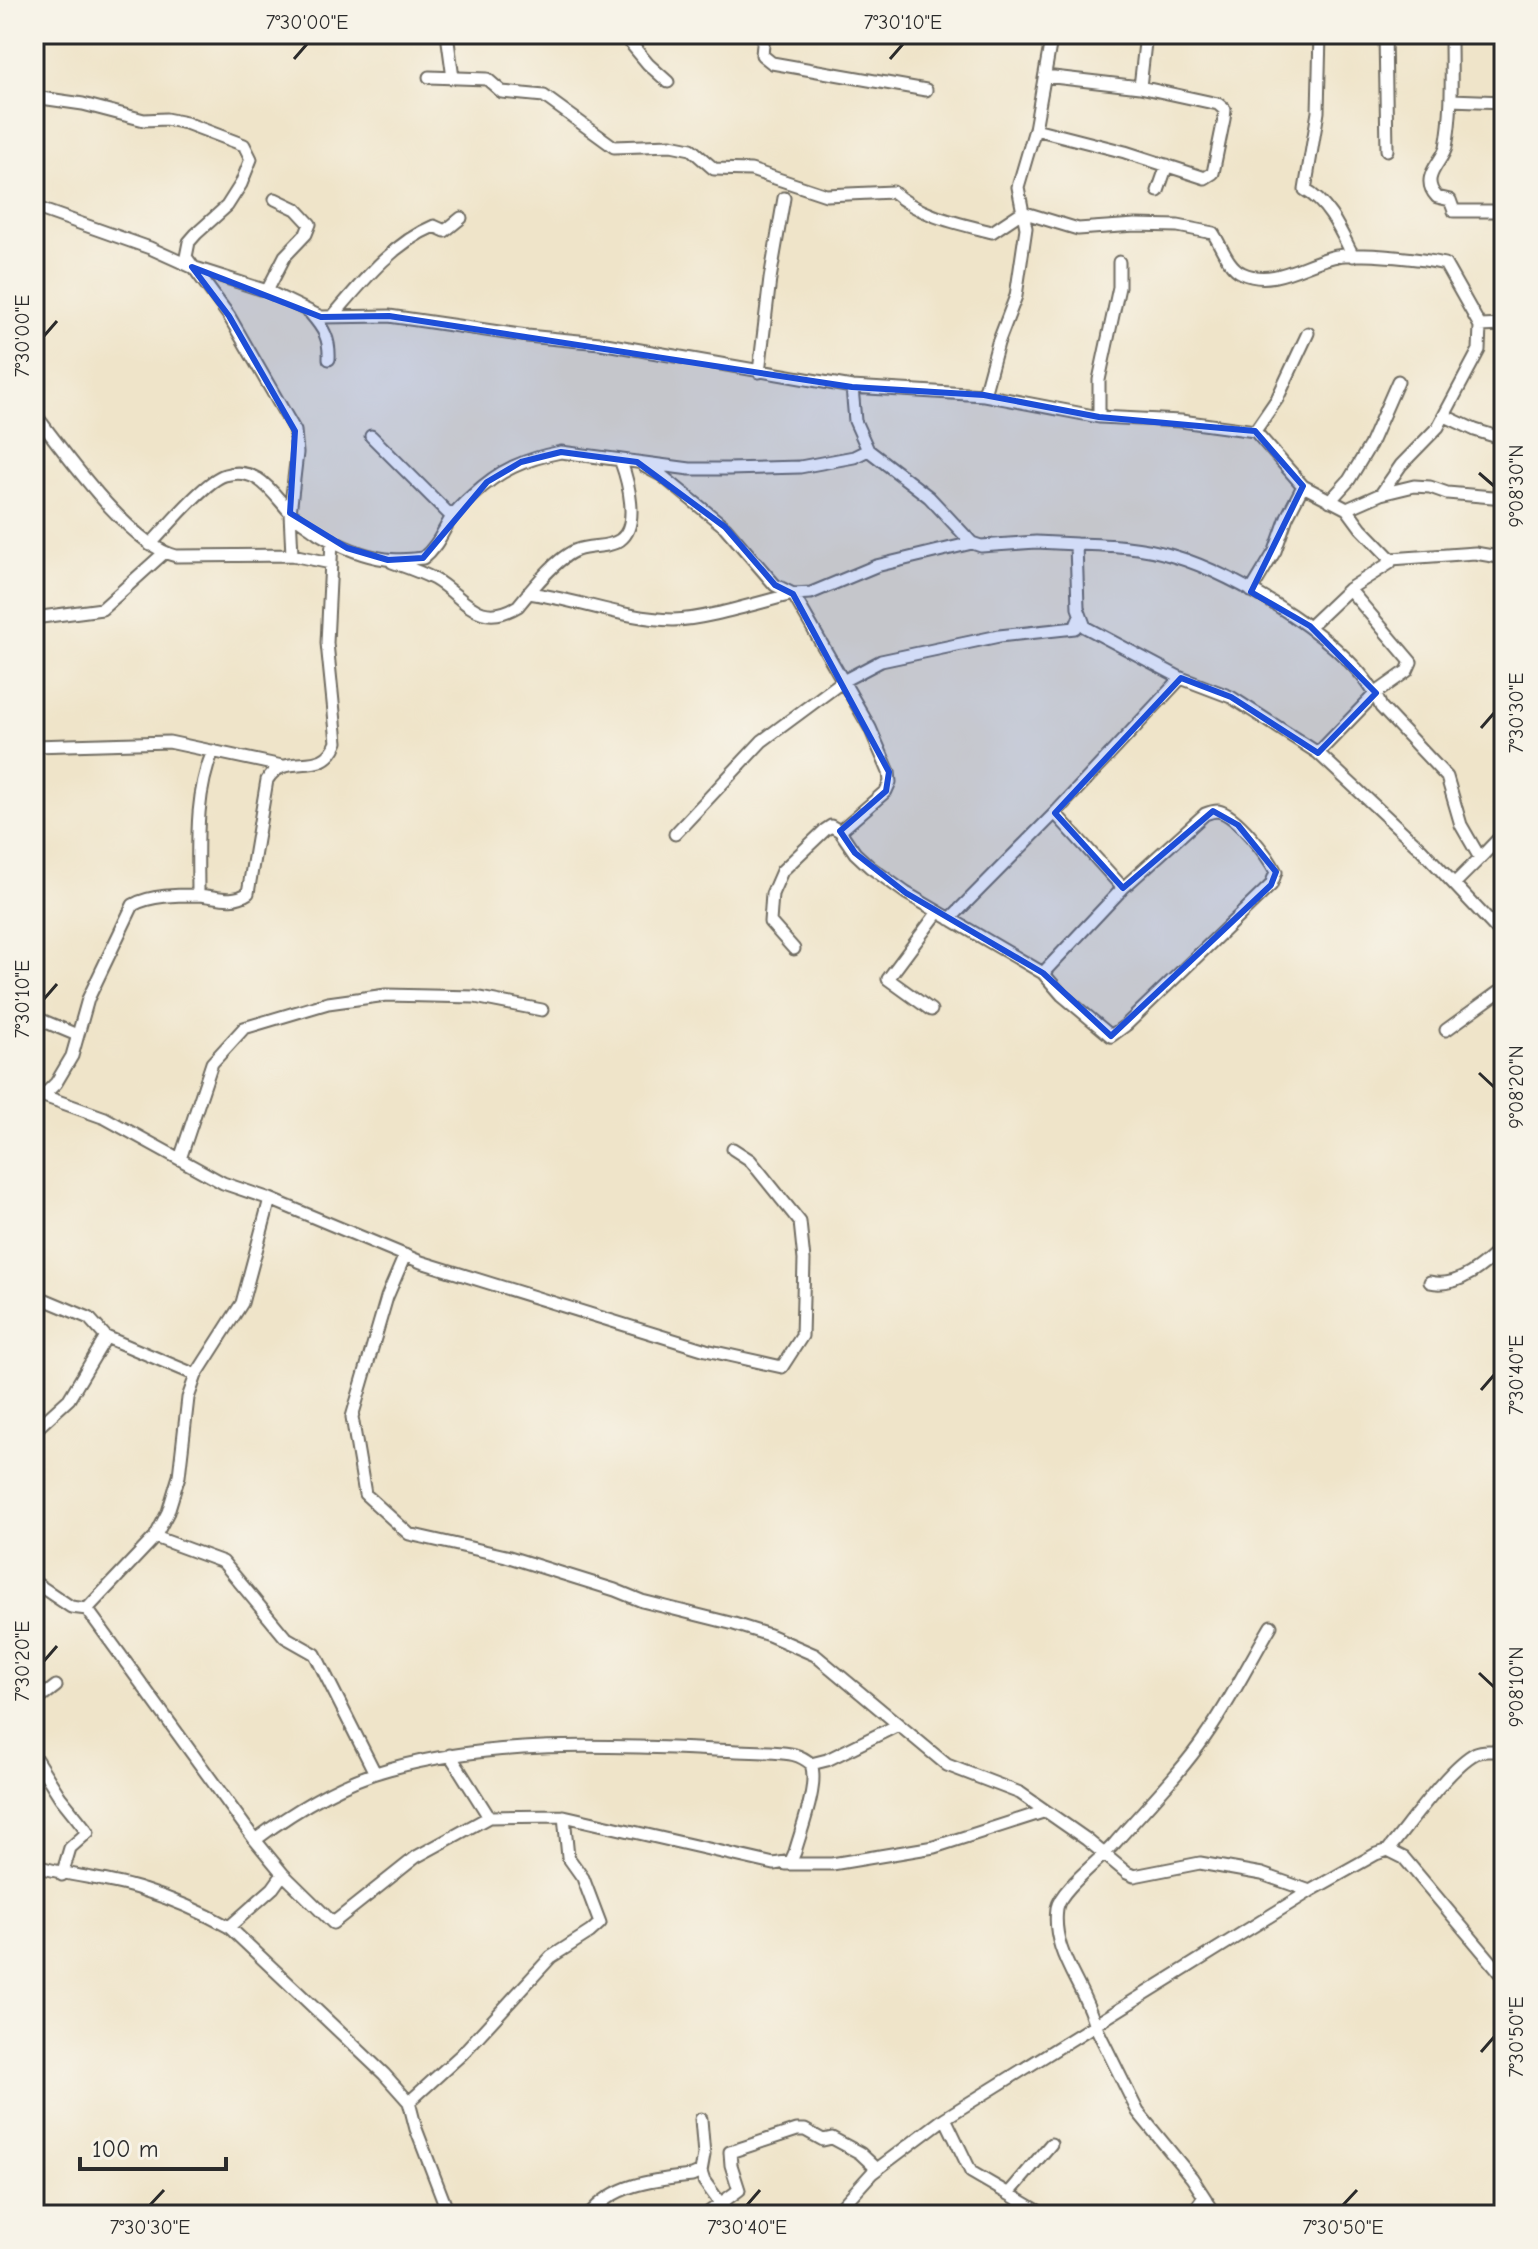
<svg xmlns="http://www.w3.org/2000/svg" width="1538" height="2249" viewBox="0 0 1538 2249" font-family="'Comic Neue',sans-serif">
<rect width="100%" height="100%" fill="#f7f3e8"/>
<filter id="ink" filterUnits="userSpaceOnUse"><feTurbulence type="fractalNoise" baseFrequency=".0125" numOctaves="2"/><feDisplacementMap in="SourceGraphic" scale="16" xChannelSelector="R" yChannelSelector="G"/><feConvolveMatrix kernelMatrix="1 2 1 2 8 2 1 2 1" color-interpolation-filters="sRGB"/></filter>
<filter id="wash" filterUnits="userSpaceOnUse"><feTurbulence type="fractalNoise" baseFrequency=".006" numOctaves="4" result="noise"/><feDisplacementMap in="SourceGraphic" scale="32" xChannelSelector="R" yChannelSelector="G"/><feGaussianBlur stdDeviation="1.8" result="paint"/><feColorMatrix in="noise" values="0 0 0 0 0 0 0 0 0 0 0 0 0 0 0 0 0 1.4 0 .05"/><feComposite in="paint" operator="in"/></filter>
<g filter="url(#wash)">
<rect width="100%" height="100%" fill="#efe4c9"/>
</g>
<g filter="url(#ink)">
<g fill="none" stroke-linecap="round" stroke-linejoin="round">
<defs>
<path id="minor" d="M447 34 453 78
M623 34 648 64 668 82
M764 34 762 55 772 63 926 90
M1320 34 1318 112 1305 190C1329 203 1341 232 1353 256
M1385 34 1387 150
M1451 34C1451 71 1453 110 1446 147 1443 162 1418 177 1437 197L1450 200 1454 211H1504
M429 77 487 79 502 92 544 96 614 147 671 145 691 149 714 169 751 170 826 195 893 192C920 216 957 223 992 232L1022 212 1078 229 1135 225 1178 226 1213 233C1221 245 1228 267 1242 273 1277 289 1311 257 1345 255 1371 254 1420 258 1445 264L1480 326 1479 350 1438 427 1401 465 1381 494 1347 509
M1140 87 1146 34
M34 97 83 104 144 120 166 119 186 123 244 145 251 159 241 184 227 206 196 234 189 242 186 257 229 316 295 431 297 453 290 513 292 555
M1451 100 1504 102
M1035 129 1125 152 1205 178 1213 173 1224 119 1225 110 1218 104 1140 87 1045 76
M1158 191 1167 165
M34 207 150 248 192 267 267 291 321 317 389 316 527 336 600 343 852 387 984 395 1099 417 1181 421 1255 431 1303 486 1347 509 1361 528 1391 559 1390 563 1349 589 1310 626
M267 291 285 256 306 234 310 224 296 209 275 199
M311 314C324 329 330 339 329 359
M333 316C362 282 393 243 434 226L445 231 461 218
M1480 326 1504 325
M759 372 770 279 784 198
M852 387 855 421 868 450 929 497 972 543 981 546 1036 542 1076 544 1078 608 1085 627 1181 678 1231 697 1318 753 1421 849 1504 937
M984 395 998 343 1016 296 1026 228 1018 187 1035 129 1052 34
M34 413C64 451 129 545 176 556L292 555 331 563
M1445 416 1475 430 1504 439
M1099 417V380L1119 287V262
M1255 431 1277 399 1308 333
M371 436 452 517
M644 466 661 475 725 527 775 585 793 594 811 593 876 566 972 543
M1381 494 1414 486 1430 487 1447 493 1504 498
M1330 501 1349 480 1370 445 1398 381
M1076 544C1109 545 1141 546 1173 556 1234 573 1359 646 1381 707L1447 777 1461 825 1480 858 1454 884
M150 545C165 529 206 480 225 475 257 466 271 491 289 511 296 519 309 526 318 533 338 545 363 556 386 559 397 561 411 559 423 558 437 547 442 533 451 518 457 509 465 502 473 495 499 470 525 459 561 452L690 469H729L800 467 854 457 868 450
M1391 559 1475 553 1504 558
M392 562C406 567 421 572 434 579 464 596 477 630 518 606 531 590 558 556 577 550 590 545 609 548 620 540 640 526 628 481 621 462
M1251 591 1275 551 1287 517 1303 486
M528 593C577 599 623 619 673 620 704 620 760 602 793 594L870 728 889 772 890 782 886 791 840 831 831 826 825 830 782 871 772 894 770 922 794 949
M34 618 102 609 164 553
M34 746 169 742 282 766
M1318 753 1376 693 1407 671 1411 662 1349 589
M840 831 855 853 870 867 906 893 1043 973 1062 995 1111 1036 1126 1025 1271 885 1276 872C1268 856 1236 814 1218 811 1213 811 1210 812 1205 814L1123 888 1043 973
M675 834 762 741 843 681 881 661 999 636 1075 628 1080 616
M1480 858 1504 833
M1123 888 1055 813 1181 678
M198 895C198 847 194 797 213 751
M950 919 1055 813
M931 1010 888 979 938 912
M34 1017 77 1035
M1446 1030 1504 988
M35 1093H46L56 1083 72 1056 88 999 133 905C150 895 178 895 198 895 216 896 232 904 248 893L267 780C286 749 323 780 337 742L327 643 332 540
M38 1094 105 1118 223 1183 270 1199 421 1262 706 1350 782 1367 802 1336 804 1260 800 1222 750 1160 733 1149
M180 1159 212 1063 244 1028 328 1003 386 995 475 997 542 1010
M405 1255 387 1297 352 1417 365 1494 409 1534 506 1556 615 1590 642 1601 734 1624 769 1635 815 1655 947 1765 1020 1793 1086 1839 1127 1873 1134 1876 1200 1863 1262 1874 1310 1891
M1430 1282C1458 1289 1485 1264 1504 1246
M34 1295 89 1318 106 1337 196 1375
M34 1431 69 1399 106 1337
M155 1537 223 1562 285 1637 315 1654 375 1773
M34 1582 71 1607 87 1609 255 1840
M87 1609 155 1537 168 1512 179 1476 188 1398 196 1375 242 1303 270 1199
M34 1703 56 1686
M450 1755 489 1817 564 1816 774 1864 791 1861 795 1852C801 1830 819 1785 811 1764
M34 1756 60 1797 88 1832 70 1848 62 1875
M1388 1850C1409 1825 1450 1766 1476 1753 1482 1750 1488 1751 1494 1751
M786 1864H832L934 1847 1046 1811
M34 1865C70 1877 108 1878 143 1890 172 1899 202 1912 229 1927L384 2074 409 2102 416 2129 449 2215
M283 1874 333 1923 416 1857 489 1817
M229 1927 273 1888 283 1874 255 1840C295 1810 340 1782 389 1769 512 1735 644 1748 770 1752 786 1753 799 1753 811 1764L827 1760 898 1725
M409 2102 462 2054 551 1957 590 1932 600 1923 583 1878 568 1857 564 1816
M945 2118 971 2172 1045 2215
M701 2119 704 2155 701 2172 704 2181 720 2203
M1009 2193 1051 2144
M589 2215C614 2183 655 2180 692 2176L701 2172
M705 2215 739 2190 731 2165 730 2152 797 2130H805L823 2140 832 2138 860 2153 877 2169
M834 2215 872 2173 945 2118 1310 1891 1376 1854 1388 1850 1404 1858 1504 1977
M1191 2215 1204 2197
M1216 2215 1192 2178 1138 2112 1094 2023C1083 1983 1051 1953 1057 1908 1060 1890 1100 1860 1114 1844 1144 1809 1179 1775 1205 1737 1230 1702 1249 1663 1271 1626"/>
</defs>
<use href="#minor" stroke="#706c62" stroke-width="15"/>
<use href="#minor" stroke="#fff" stroke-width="11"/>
</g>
</g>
<path fill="#1d4ed8" fill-opacity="0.2" stroke="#1d4ed8" stroke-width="6" stroke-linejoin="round" d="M192 267 321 317 389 316 852 387 984 395 1099 417 1255 431 1303 486 1251 592 1310 626 1376 693 1318 753 1231 697 1181 678 1055 813 1123 888 1213 811 1238 825 1276 872 1271 885 1111 1036 1043 973 906 893 855 853 840 831 886 791 889 772 793 594 775 585 725 527 637 462 561 452 521 462 487 482 423 558 388 560 347 548 290 513 295 431 229 316Z"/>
<path fill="none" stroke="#2b2b2b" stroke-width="3" d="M294 59 307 44M890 59 903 44M44 336 57 321M1479 473 1494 486M1481 728 1494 713M44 999 57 984M1479 1073 1494 1087M1481 1390 1494 1375M44 1661 57 1646M1479 1673 1494 1687M1481 2052 1494 2037M150 2205 164 2190M747 2205 760 2190M1343 2205 1357 2190"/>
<rect width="1538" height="2249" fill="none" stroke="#f7f3e8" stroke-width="88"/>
<path d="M80 2157v12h146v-12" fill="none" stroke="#2b2b2b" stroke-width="4"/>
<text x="92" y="2157" font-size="24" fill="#2b2b2b" stroke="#f7f3e8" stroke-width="6" paint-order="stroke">100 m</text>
<rect x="44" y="44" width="1450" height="2161" fill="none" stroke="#2b2b2b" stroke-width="3"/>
<g font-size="20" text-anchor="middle" fill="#2b2b2b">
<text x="307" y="29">7°30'00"E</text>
<text x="903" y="29">7°30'10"E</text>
<text transform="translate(22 336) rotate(-90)" y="7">7°30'00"E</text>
<text transform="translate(1516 486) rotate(-90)" y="7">9°08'30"N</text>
<text transform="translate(1516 713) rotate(-90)" y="7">7°30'30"E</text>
<text transform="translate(22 999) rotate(-90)" y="7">7°30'10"E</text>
<text transform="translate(1516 1087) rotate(-90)" y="7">9°08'20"N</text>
<text transform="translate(1516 1375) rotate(-90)" y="7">7°30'40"E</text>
<text transform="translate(22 1661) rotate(-90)" y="7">7°30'20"E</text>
<text transform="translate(1516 1687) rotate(-90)" y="7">9°08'10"N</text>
<text transform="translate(1516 2037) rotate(-90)" y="7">7°30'50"E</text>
<text x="150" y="2234">7°30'30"E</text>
<text x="747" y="2234">7°30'40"E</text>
<text x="1343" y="2234">7°30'50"E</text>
</g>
</svg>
